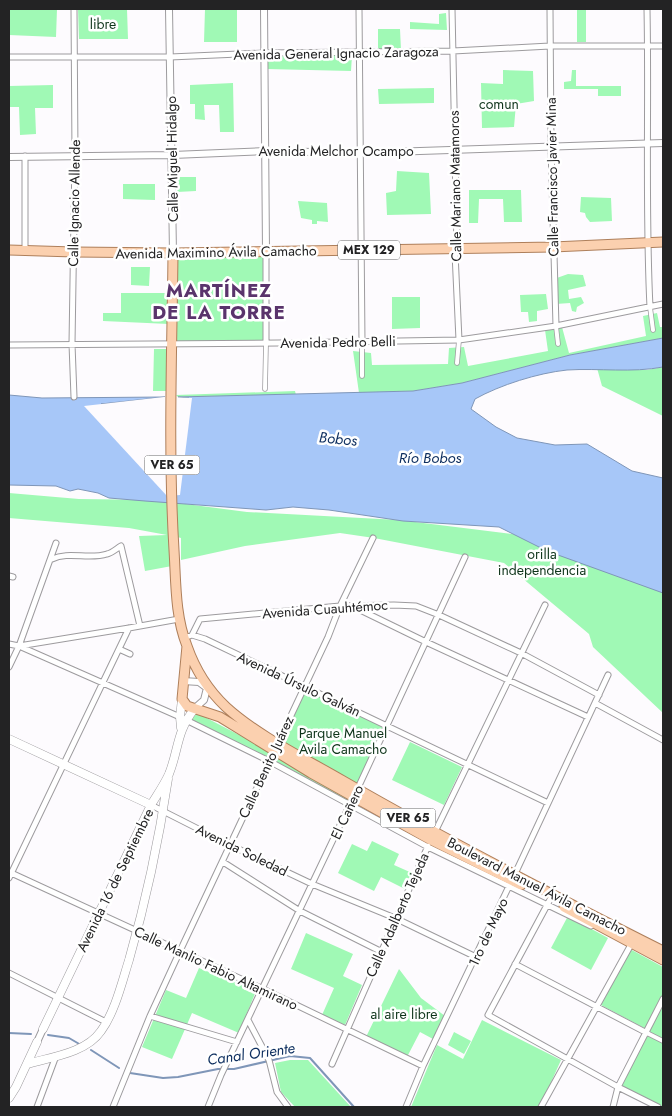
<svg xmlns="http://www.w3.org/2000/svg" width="672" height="1116" viewBox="0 0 672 1116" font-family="Jost,sans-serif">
<rect width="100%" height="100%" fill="#fdfbfe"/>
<path fill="#a0f9b5" d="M28 9H57L56 37 9 35V10H27Z
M78 9H127L128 39H79Z
M205 9H237V42H204Z
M577 9H586V42H577Z
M446 13 447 30 410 29V22L439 24V14Z
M378 29H400L401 50 378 51Z
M264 55H352L351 71 267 69Z
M503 70 533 71 534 101 516 104 514 127 482 128 481 83 503 84Z
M572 70H576V86H621V96H598V89H564V82L571 81Z
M233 83 234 132H220L219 105H204L205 120 195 119V104H190V85Z
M53 85V108H35L36 134 20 135 19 107H9V86Z
M434 88V103L379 104 378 89Z
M397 171 429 173 431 214 387 215 386 193 396 191Z
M176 177H196V191L177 192Z
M123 184H155V200L123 199Z
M469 190H521L522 222H504L503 199H479L478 223H469Z
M581 197 611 198 612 221 590 222 586 217 585 213 580 212Z
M298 201 327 203 328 222 317 221V224H312V220L301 218Z
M265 253 266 343H176L175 254Z
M131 267H150L149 286 131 285Z
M568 274 583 275 586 286 568 290 569 299 581 297 584 303 577 307 576 312 572 311 570 303 556 304 554 279Z
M121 293H169V324L103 321V313H121Z
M546 294 548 309 537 311V321L529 322 528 312H521L520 295Z
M392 297H420V328L392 329Z
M657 313 660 327H663V338L570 355 462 383 413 391 359 393 353 351 371 353 372 365 448 364 449 348 464 347 468 366 548 351 545 330 562 327 569 353 646 336 643 316Z
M154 349H167V391H153Z
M663 367V416L602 386 597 368 647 370Z
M295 391 296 395 178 397 176 395Z
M9 493 79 499 155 500 247 512 399 520 560 540 663 576V713L593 647 589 634 504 563 374 538 340 533 245 546 181 560V538L170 535 172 566 145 571 139 536 167 535 129 528 9 518Z
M304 690 387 726 358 786 280 742Z
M197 713 272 752 269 760 191 720Z
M410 742 462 767 444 805 392 780Z
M274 753 352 798 349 803 270 761Z
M372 841 399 854 394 865 412 873 405 889 381 877 374 891 338 873 352 844 367 851Z
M568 916 608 938 591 970 551 948Z
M306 933 353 954 343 976 362 985 345 1025 322 1015 334 988 291 969Z
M630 949 663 967V995L646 1029 601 1005Z
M199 968 256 991 239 1033 192 1013 172 1059 142 1047 166 990 186 998Z
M399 969 421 998 445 1016 433 1039 420 1032 407 1057 366 1037Z
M663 1003V1107H660L620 1086Z
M482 1020 561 1060 540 1107H411L437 1045 463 1059Z
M454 1032 471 1041 464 1054 448 1045Z
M290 1060H308L351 1107H295L281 1092 275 1063Z"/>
<path fill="#a7c7f8" stroke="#7f96b8" d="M663 338V367C632 373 599 368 567 370 538 373 500 385 475 399L471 409 496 427 517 438 555 445 587 444 632 471 663 478V593L547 551 499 527 403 521 329 510 293 507 266 510 145 501 109 498 98 493 78 489 70 491 56 486 9 485V395L42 398 165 397 101 404 189 398 178 397 413 391 462 383 570 355Z"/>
<path fill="#fdfbfe" d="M164 397 192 398 180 495 167 496 84 406Z"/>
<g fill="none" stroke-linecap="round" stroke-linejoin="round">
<path stroke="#7f96b8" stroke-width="2" d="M9 1033 31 1034
M48 1035 69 1038 81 1045
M91 1050 119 1068
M130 1073 163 1078 178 1077 218 1069H234L290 1056 310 1058 354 1107"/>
<defs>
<path id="pedestrian" d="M650 307 653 330
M556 326 558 344
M457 363 459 340
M362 376V342
M265 389 266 343
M647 1033 663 1041"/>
<path id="minor" d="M74 9 75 155 72 344 74 397
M359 9 362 342
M452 9 457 248 455 253 459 340
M550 9 551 146 556 326
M647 9C649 108 645 208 650 307
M9 57H170L264 53 453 51 550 46H663
M25 156V246L27 250
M266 343V251
M9 345 278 343 459 340 556 326 663 304
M52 559C69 551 89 560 107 554 112 553 116 549 121 546L140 626
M9 576 13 577
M352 606 426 642 588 717
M192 635 200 619 340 606 394 605 416 606 439 615 521 653 599 695
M184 638 192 635 205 639 548 803
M9 644 19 646 129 628 179 619
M19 646 180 717 269 761 428 847 591 926
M119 649 130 654
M9 667 19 646 56 543
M595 703 663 740
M357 790 465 557
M151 805 230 845 312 884 395 918 476 957
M434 834 545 605
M223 862 300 911 380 951
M9 872 263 989 423 1066
M514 876 608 675
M9 878 129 628
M553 894 488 1015 618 1087 658 1107
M515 964 647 1033
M9 973 106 1022
M150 1016 237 1042
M248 1020 269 1060 277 1092 288 1107
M332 1064 428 846
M37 1107 56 1056
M113 1107 150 1016 180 951 328 637 340 606 373 538
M208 1107 221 1075 351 802
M406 1107 423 1066 510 884
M541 1107 633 941
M613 1107 618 1087 663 999"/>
<path id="tertiary" d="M169 9 173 253
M264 9 266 251
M9 157 173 155 266 151 360 153 663 143
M183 681 199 682 207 688 204 700 195 708
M37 1042 43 1029"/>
<path id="secondary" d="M181 728 180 717 182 699
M9 739 151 805
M43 1029 151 805C157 795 164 785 169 774 179 749 176 732 195 708
M27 1064C51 1057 86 1053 101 1031 115 1012 122 982 129 960 146 901 159 839 168 779
M9 1098 16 1087 37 1042"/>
<path id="primary" d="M9 250 74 252 173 253 553 247 663 242
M173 253C172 352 168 451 174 550 176 582 175 616 187 646 195 669 208 690 226 707 259 737 306 759 345 782 449 842 556 897 663 951
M187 646 182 699 187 706 220 717 311 773 431 840 521 885
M564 907 663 960"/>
</defs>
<use href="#pedestrian" stroke="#9d9b9e" stroke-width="5.5"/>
<use href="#minor" stroke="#9d9b9e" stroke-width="7"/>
<use href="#tertiary" stroke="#9d9b9e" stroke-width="8"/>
<use href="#secondary" stroke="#9d9b9e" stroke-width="9"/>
<use href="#primary" stroke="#ae7f5b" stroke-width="11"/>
<use href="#pedestrian" stroke="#fff" stroke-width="4"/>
<use href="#minor" stroke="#fff" stroke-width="5"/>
<use href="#tertiary" stroke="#fff" stroke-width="6"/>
<use href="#secondary" stroke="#fff" stroke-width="8"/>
<use href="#primary" stroke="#fbd0af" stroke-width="9"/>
</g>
<g text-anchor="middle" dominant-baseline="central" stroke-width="5" stroke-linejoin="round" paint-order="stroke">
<g fill="#fff" stroke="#656566" stroke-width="1">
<rect x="338" y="240.5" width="62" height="19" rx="4"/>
<rect x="144.5" y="455.5" width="55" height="19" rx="4"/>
<rect x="380.5" y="808.5" width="55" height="19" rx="4"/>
</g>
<g font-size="12" font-weight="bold" fill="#232324">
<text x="369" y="250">MEX 129</text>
<text x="172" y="465">VER 65</text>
<text x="408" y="818">VER 65</text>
</g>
<g font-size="14" fill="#0e341a" stroke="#fff">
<text x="103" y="24">libre</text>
<text x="499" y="104">comun</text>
<text x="542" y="554">orilla<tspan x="542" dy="16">independencia</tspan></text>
<text x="343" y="733">Parque Manuel<tspan x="343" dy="16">Avila Camacho</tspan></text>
<text x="404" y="1014">al aire libre</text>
</g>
<g font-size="14" fill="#232324" stroke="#fff">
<text transform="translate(336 53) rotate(-1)">Avenida General Ignacio Zaragoza</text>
<text x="336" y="151">Avenida Melchor Ocampo</text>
<text transform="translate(172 159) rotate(-91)">Calle Miguel Hidalgo</text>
<text transform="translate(552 177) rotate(-91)">Calle Francisco Javier Mina</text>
<text transform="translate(455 186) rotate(-91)">Calle Mariano Matamoros</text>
<text transform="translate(74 203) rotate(-89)">Calle Ignacio Allende</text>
<text transform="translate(216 252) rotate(-1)">Avenida Maximino Ávila Camacho</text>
<text transform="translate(338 342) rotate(-1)">Avenida Pedro Belli</text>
<text transform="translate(325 609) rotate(-4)">Avenida Cuauhtémoc</text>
<text transform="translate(299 684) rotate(25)">Avenida Úrsulo Galván</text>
<text transform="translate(266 767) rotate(-65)">Calle Benito Juárez</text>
<text transform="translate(347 812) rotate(-65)">El Cañero</text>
<text transform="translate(242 850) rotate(26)">Avenida Soledad</text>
<text transform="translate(115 880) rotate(-64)">Avenida 16 de Septiembre</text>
<text transform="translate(537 886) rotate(27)">Boulevard Manuel Ávila Camacho</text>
<text transform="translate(397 915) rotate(-66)">Calle Adalberto Tejeda</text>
<text transform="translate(488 932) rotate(-65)">1ro de Mayo</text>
<text transform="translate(216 968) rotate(25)">Calle Manlio Fabio Altamirano</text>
</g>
<g font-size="15" font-style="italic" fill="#0d2e5f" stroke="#fff">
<text transform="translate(338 439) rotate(5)">Bobos</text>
<text x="430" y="458">Río Bobos</text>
<text transform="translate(251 1054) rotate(-8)">Canal Oriente</text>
</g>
<g font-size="19" font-weight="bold" letter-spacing="1" fill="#5a346c" stroke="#fff">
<text x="219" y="290">MARTÍNEZ<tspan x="219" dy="22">DE LA TORRE</tspan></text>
</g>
</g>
<rect width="672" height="1116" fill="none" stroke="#232324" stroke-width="20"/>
</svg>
